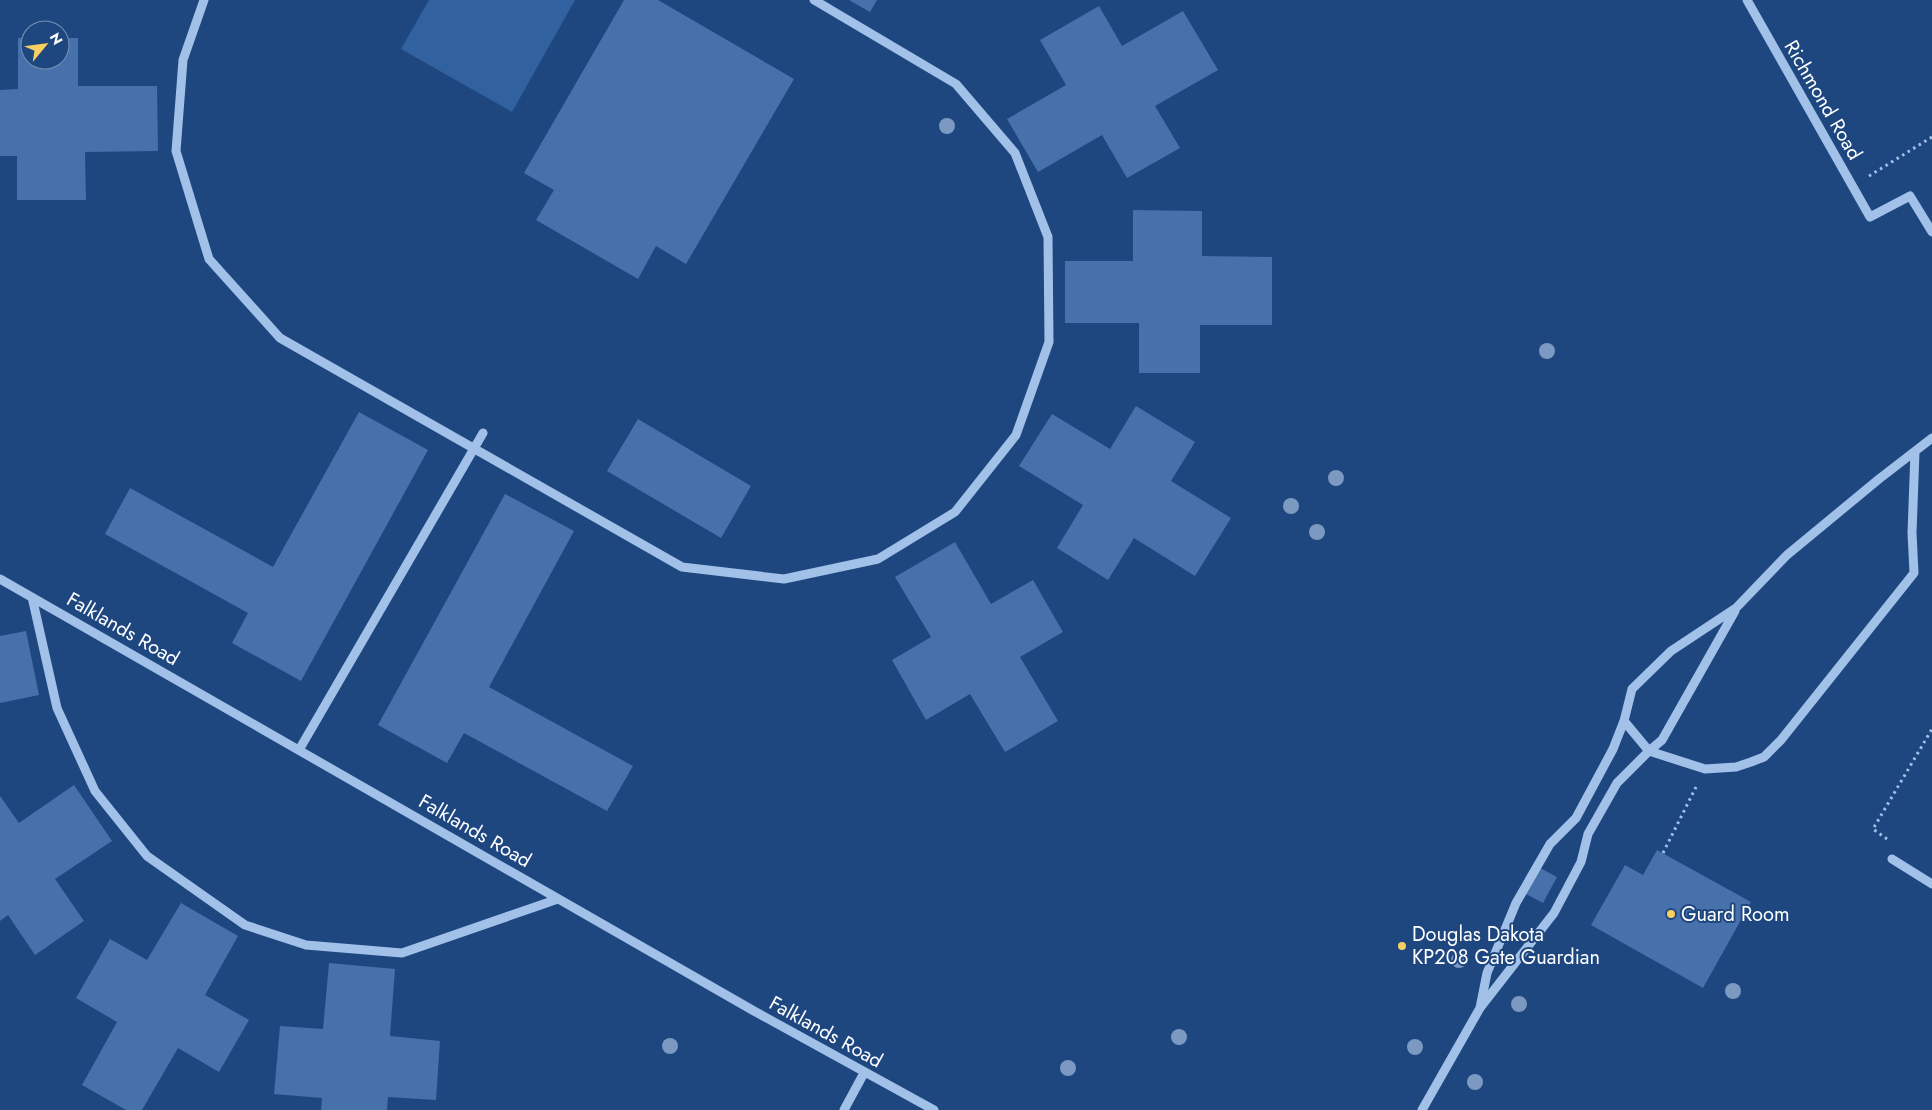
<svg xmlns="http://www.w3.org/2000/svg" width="1932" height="1110" viewBox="0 0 1932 1110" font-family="Jost,sans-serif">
<rect width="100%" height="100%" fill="#1e4780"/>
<path fill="#31619f" d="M429 0H575L512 112 401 49Z"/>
<path fill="#4671aa" d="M624 0H658L794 79 686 264 656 246 638 279 536 220 554 190 524 173Z
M849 0H877L870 12Z
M1099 6 1122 46 1183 11 1218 70 1155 106 1180 148 1127 178 1102 135 1038 172 1007 119 1066 85 1040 40Z
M18 38H30V60H60V38H78V86H157L158 151 85 152 86 200H17V156H0V90L18 89Z
M1133 210 1202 211V256L1272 257V325H1200V373H1139V323H1065V261H1133Z
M1136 406 1195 442 1171 481 1231 518 1195 576 1134 538 1108 580 1057 548 1083 505 1019 466 1052 414 1110 449Z
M359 412 428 450 301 681 232 643 248 613 105 534 130 488 273 567Z
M638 419 751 486 721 538 607 471Z
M505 494 574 531 489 687 633 766 607 811 464 733 447 763 378 725Z
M955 542 991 604 1033 580 1063 632 1020 657 1058 721 1005 752 970 694 926 720 892 660 931 637 895 577Z
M26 631 39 695 0 703V636Z
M74 785 112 841 55 879 84 921 35 955 8 915 0 921V796L19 823Z
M1657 850 1751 902 1703 988 1591 925 1625 865 1643 875Z
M1540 868 1557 877 1543 903 1526 894Z
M181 903 238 936 205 995 249 1020 219 1072 178 1048 142 1110H126L82 1085 117 1022 76 998 110 939 147 960Z
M329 963 395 969 390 1036 440 1041 436 1100 388 1097 387 1110H321L322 1098 274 1094 280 1026 323 1029Z"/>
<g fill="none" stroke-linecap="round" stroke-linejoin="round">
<path stroke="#a2c1e9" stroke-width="3" stroke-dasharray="2.5 4" stroke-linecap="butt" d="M1869 176 1932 137
M1887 839 1873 829 1932 729
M1663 853 1696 787"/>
<path stroke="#a2c1e9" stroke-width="9" d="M204 0 183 60 176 151 209 259 280 338 682 567 784 579 878 559 955 512 1016 435 1049 342 1048 237 1015 153 956 84 814 0
M1747 0 1870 217 1910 196 1932 232
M0 579 754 1011 934 1110
M32 597 57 708 95 791 147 856 245 925 306 945 402 953 558 899
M1624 721 1649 751 1705 769 1736 767 1751 762 1764 757 1781 740 1914 573 1912 533 1915 452
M299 750 483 433
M1892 859 1932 884
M1480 1008 1487 973 1516 903 1550 844 1576 818 1613 749 1624 721 1632 689 1671 651 1736 608 1787 555 1879 479 1932 438
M844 1110 864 1073
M1422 1110 1480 1008 1554 913 1581 862 1588 834 1617 783 1649 751 1662 740 1735 611"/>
</g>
<g fill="#7b99c1">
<circle cx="947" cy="126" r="8"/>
<circle cx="1547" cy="351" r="8"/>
<circle cx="1336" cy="478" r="8"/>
<circle cx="1291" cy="506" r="8"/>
<circle cx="1317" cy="532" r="8"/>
<circle cx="1459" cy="960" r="8"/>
<circle cx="1733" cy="991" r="8"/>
<circle cx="1519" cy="1004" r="8"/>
<circle cx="1179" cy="1037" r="8"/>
<circle cx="670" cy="1046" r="8"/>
<circle cx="1415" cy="1047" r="8"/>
<circle cx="1068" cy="1068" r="8"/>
<circle cx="1475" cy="1082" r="8"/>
</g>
<g fill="#f8cf61" stroke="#1e4780" stroke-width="2">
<circle cx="1671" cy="914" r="5"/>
<circle cx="1402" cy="946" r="5"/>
</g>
<g text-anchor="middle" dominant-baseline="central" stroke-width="4" stroke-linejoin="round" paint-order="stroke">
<g font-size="20" fill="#fff" stroke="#1e4780">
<text transform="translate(1823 100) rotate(60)">Richmond Road</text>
<text transform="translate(123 629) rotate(30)">Falklands Road</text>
<text transform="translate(475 831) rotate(30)">Falklands Road</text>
<text transform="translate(826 1032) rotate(29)">Falklands Road</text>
</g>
<g font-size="20" fill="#fff" stroke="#1e4780" text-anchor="start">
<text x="1681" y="914">Guard Room</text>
<text x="1412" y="934">Douglas Dakota<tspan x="1412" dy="23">KP208 Gate Guardian</tspan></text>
</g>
</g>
<g transform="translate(45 45) rotate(61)"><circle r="24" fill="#1e4780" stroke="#7891b3"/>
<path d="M0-4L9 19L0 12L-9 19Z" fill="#f8cf61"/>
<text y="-8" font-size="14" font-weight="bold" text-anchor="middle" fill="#ffffff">N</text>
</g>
</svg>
